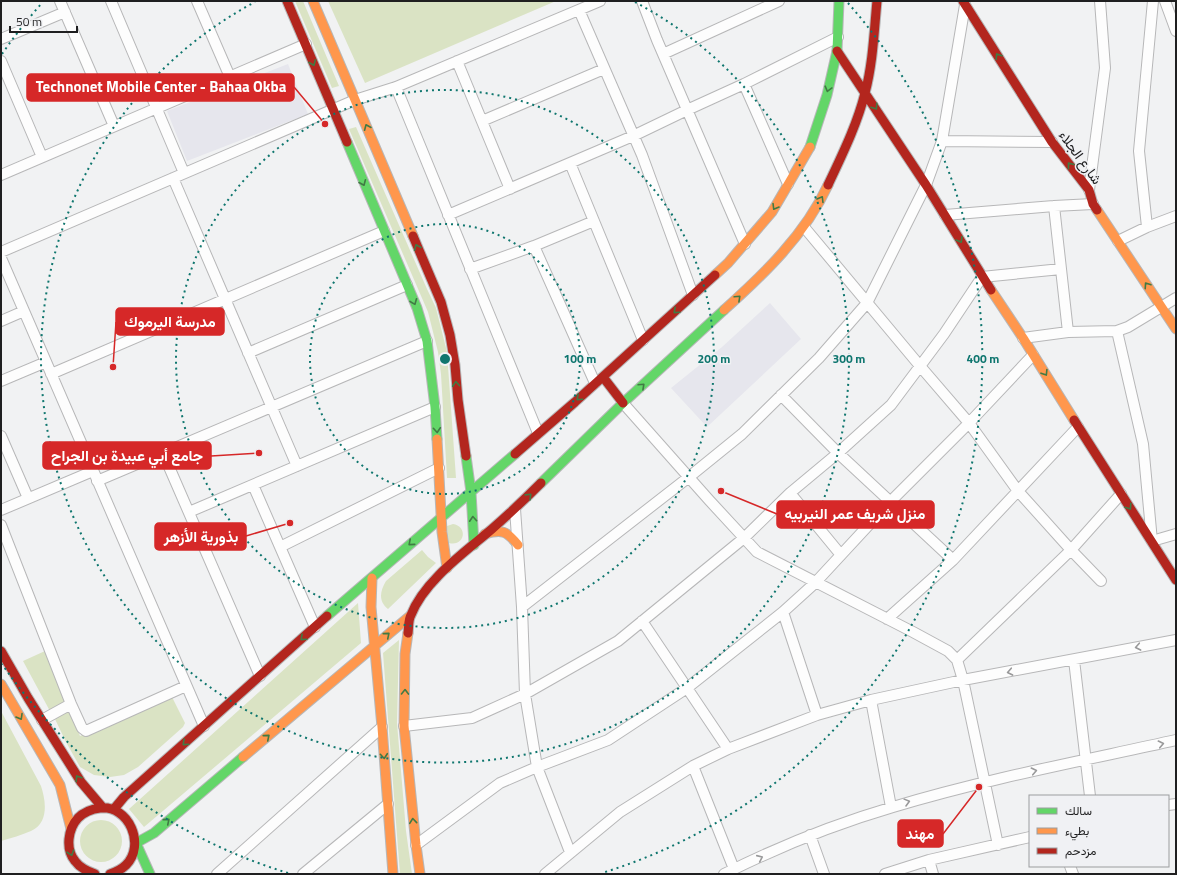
<svg xmlns="http://www.w3.org/2000/svg" width="1177" height="875" viewBox="0 0 1177 875" font-family="'Titillium Web',Vazirmatn,sans-serif">
<rect width="100%" height="100%" fill="#f1f2f3"/>
<path fill="#e6e6ed" d="M288 64 308 114 187 161 167 111Z
M770 303 801 339 707 427 671 388 722 347Z"/>
<path fill="#dae3c4" d="M295 1H303L339 86 332 88Z
M328 1H556L365 83Z
M356 127 427 289 436 308 447 352 456 478H447L441 374 438 352 428 312 349 129Z
M453 524C469 527 464 547 449 543L447 526Z
M422 550 428 557 436 563 388 609C378 601 380 591 386 581Z
M358 603 361 643 144 827 129 809Z
M399 640 397 723 406 831 412 874H400L383 653Z
M45 651 67 703 51 713 23 661Z
M171 695 185 723 183 727 138 767 124 775 110 777 94 775 80 767 66 742 54 717 69 708 80 736Z
M1 711 41 786C46 801 49 823 31 831 22 835 11 838 1 841Z
M80 841a21 21 0 1 1 42 0a21 21 0 1 1-42 0Z"/>
<g fill="none" stroke-linecap="round" stroke-linejoin="round">
<defs>
<path id="street" d="M60 1 114 126
M111 1 184 173
M197 1 230 77
M642 1 657 40 745 244
M1165 1 1176 31
M579 10 642 155 693 295
M1 39 65 12
M663 54 779 1
M1 61 42 157
M457 61 510 189
M744 84 788 184
M396 87 538 433
M482 121 604 69
M942 141 1052 142
M570 163 643 340
M1 175 306 44
M173 178 297 466
M1089 190 1105 68 1100 1
M1054 206 1068 332
M448 215 633 136 687 110 744 84 838 37
M945 215 1054 206 1093 204
M804 227 920 366 969 423 1018 491 1071 550 1101 581
M1147 227 1139 151 1153 1
M1118 241 1147 227 1176 216
M534 246 595 383
M1 252 355 100 396 87 600 1
M1 258 204 726
M470 269 534 246 594 221
M1 321 24 311
M1117 331 1143 444 1152 541 1176 534
M1023 338 1068 332 1117 331 1128 327 1176 298
M248 353 407 285
M51 374 384 231
M1 381 46 362
M781 395 838 453 953 560
M623 403 709 500 757 552 913 632 948 651 957 660 963 680 998 845
M1 436 28 498
M163 453 260 676
M97 481 427 341
M253 485 315 627
M790 493 841 555
M515 509 522 607 525 694 537 767 570 852
M1 510 93 471
M189 512 435 407
M1 525 71 704 82 728 86 731 186 686
M280 547 439 468
M522 607 689 477 742 434 819 358 867 303 926 185 942 141 965 5
M783 612 817 715
M887 619 953 560 1078 427
M642 621 728 749
M957 660 1071 550 1121 494
M1074 660 1090 796
M871 700 891 807
M42 720 71 704
M404 726 472 718 525 694 618 641 744 538 790 493 838 453 891 405 944 334 982 277 1061 269
M693 766 734 869
M1168 805 1176 804
M810 835 824 874
M416 845 500 783 537 767 608 740 687 688 783 612 815 583 890 502 969 423 1033 355
M929 860 933 874
M1070 866 1073 874
M217 874 382 727
M303 874 388 804
M545 874 620 812 693 766 728 749 817 715 871 700 963 680 1176 640
M724 874C778 847 835 824 893 807 986 779 1081 761 1176 740
M885 874 929 860 1030 837"/>
<path id="fast" d="M347 142 417 308 427 341 435 407 437 439
M810 147 827 95 837 51 839 1
M466 456 471 492 474 545
M541 483 623 403 724 310
M327 616 515 454
M150 874 136 843 154 833 243 757"/>
<path id="slow" d="M313 1 413 236
M1097 210 1176 329
M715 275 728 263 772 212 810 147
M991 290 1023 338 1074 420
M724 310C764 274 805 235 828 185
M437 439 442 532 447 568
M485 534C502 529 507 531 518 545
M372 578 371 607 382 727 393 874
M408 633 405 654 404 726 416 845 420 874
M1 684 60 785 71 829
M243 757 410 616"/>
<path id="jam" d="M287 1 347 142
M963 1 1052 142 1089 190 1093 204 1097 210
M837 51 926 185 991 290
M828 185C842 155 857 125 865 93 873 63 874 32 877 1
M413 236 441 302 450 335 455 365 458 400 466 456
M603 377 623 403
M1074 420 1176 580
M515 454 575 402 715 275
M408 633C409 627 408 620 411 615 424 581 465 552 492 529 509 514 525 499 541 483
M1 651 28 698 81 782 103 808
M114 809 124 797 327 616
M95 874C87 871 80 868 75 861 65 849 68 829 78 818 84 812 92 809 100 808 129 805 146 845 126 865 122 869 116 872 110 874"/>
</defs>
<use href="#street" stroke="#b7b7b8" stroke-width="12"/>
<use href="#fast" stroke="#b7b7b8" stroke-width="11"/>
<use href="#slow" stroke="#b7b7b8" stroke-width="11"/>
<use href="#jam" stroke="#b7b7b8" stroke-width="11"/>
<use href="#street" stroke="#fdfdfd" stroke-width="10"/>
<use href="#fast" stroke="#63d668" stroke-width="9"/>
<use href="#slow" stroke="#ff974d" stroke-width="9"/>
<use href="#jam" stroke="#b3261e" stroke-width="9"/>
</g>
<defs><path id="oneway-chevron" d="M-2-3.5L2.5 0L-2 3.5" fill="none" stroke-width="1.6" stroke-linecap="round" stroke-linejoin="round"/></defs>
<g stroke="#417a44">
<use href="#oneway-chevron" transform="translate(998 56) rotate(-122)"/>
<use href="#oneway-chevron" transform="translate(313 63) rotate(68)"/>
<use href="#oneway-chevron" transform="translate(828 89) rotate(105)"/>
<use href="#oneway-chevron" transform="translate(875 107) rotate(56)"/>
<use href="#oneway-chevron" transform="translate(367 127) rotate(-113)"/>
<use href="#oneway-chevron" transform="translate(1070 165) rotate(-128)"/>
<use href="#oneway-chevron" transform="translate(363 183) rotate(67)"/>
<use href="#oneway-chevron" transform="translate(821 199) rotate(-59)"/>
<use href="#oneway-chevron" transform="translate(775 207) rotate(121)"/>
<use href="#oneway-chevron" transform="translate(960 240) rotate(59)"/>
<use href="#oneway-chevron" transform="translate(417 247) rotate(-113)"/>
<use href="#oneway-chevron" transform="translate(1147 285) rotate(-124)"/>
<use href="#oneway-chevron" transform="translate(738 298) rotate(-43)"/>
<use href="#oneway-chevron" transform="translate(414 302) rotate(68)"/>
<use href="#oneway-chevron" transform="translate(676 311) rotate(138)"/>
<use href="#oneway-chevron" transform="translate(1045 373) rotate(58)"/>
<use href="#oneway-chevron" transform="translate(456 384) rotate(-94)"/>
<use href="#oneway-chevron" transform="translate(642 386) rotate(-43)"/>
<use href="#oneway-chevron" transform="translate(579 398) rotate(138)"/>
<use href="#oneway-chevron" transform="translate(437 430) rotate(86)"/>
<use href="#oneway-chevron" transform="translate(529 496) rotate(-44)"/>
<use href="#oneway-chevron" transform="translate(1129 507) rotate(57)"/>
<use href="#oneway-chevron" transform="translate(473 519) rotate(-94)"/>
<use href="#oneway-chevron" transform="translate(411 543) rotate(139)"/>
<use href="#oneway-chevron" transform="translate(387 635) rotate(-40)"/>
<use href="#oneway-chevron" transform="translate(303 638) rotate(138)"/>
<use href="#oneway-chevron" transform="translate(405 692) rotate(-89)"/>
<use href="#oneway-chevron" transform="translate(20 717) rotate(60)"/>
<use href="#oneway-chevron" transform="translate(267 737) rotate(-40)"/>
<use href="#oneway-chevron" transform="translate(185 743) rotate(138)"/>
<use href="#oneway-chevron" transform="translate(384 756) rotate(85)"/>
<use href="#oneway-chevron" transform="translate(78 778) rotate(-123)"/>
<use href="#oneway-chevron" transform="translate(167 821) rotate(-40)"/>
<use href="#oneway-chevron" transform="translate(413 821) rotate(-96)"/>
<use href="#oneway-chevron" transform="translate(71 853) rotate(71)"/>
</g>
<g stroke="#99999a">
<use href="#oneway-chevron" transform="translate(1138 647) rotate(169)"/>
<use href="#oneway-chevron" transform="translate(1010 672) rotate(169)"/>
<use href="#oneway-chevron" transform="translate(1161 744) rotate(-12)"/>
<use href="#oneway-chevron" transform="translate(1034 771) rotate(-12)"/>
<use href="#oneway-chevron" transform="translate(907 802) rotate(-15)"/>
<use href="#oneway-chevron" transform="translate(760 858) rotate(-24)"/>
</g>
<g fill="none" stroke="#0f766e" stroke-width="2" stroke-dasharray="2 4">
<circle cx="445" cy="359" r="135"/>
<circle cx="445" cy="359" r="269"/>
<path d="M635 2A404 404 0 1 1 255 2"/>
<path d="M288 873A538 538 0 0 1 2 664M2 54A538 538 0 0 1 42 3M848 3A538 538 0 0 1 602 873"/>
</g>
<g text-anchor="middle" dominant-baseline="central" stroke-width="3" stroke-linejoin="round" paint-order="stroke">
<g font-size="14" fill="#1f1f20" stroke="#f0f1f4">
<text transform="translate(1081 157) rotate(54)">شارع الجلاء</text>
</g>
</g>
<circle cx="445" cy="359" r="6" fill="#0f766e" stroke="#f0f1f4" stroke-width="2"/>
<g font-size="12" text-anchor="middle" font-weight="bold" fill="#0f766e" stroke="#f0f1f4" stroke-width="3" stroke-linejoin="round" paint-order="stroke">
<text x="580" y="363">100 m</text>
<text x="714" y="363">200 m</text>
<text x="849" y="363">300 m</text>
<text x="983" y="363">400 m</text>
</g>
<path fill="none" stroke="#d62828" stroke-width="1.5" d="M325 124L294 87M113 367L116 322M259 453L211 456M721 491L777 514M290 523L246 536M979 787L943 834"/>
<g fill="#d62828" stroke="#f0f1f4" stroke-width="1.5">
<circle cx="325" cy="124" r="4"/>
<circle cx="113" cy="367" r="4"/>
<circle cx="259" cy="453" r="4"/>
<circle cx="721" cy="491" r="4"/>
<circle cx="290" cy="523" r="4"/>
<circle cx="979" cy="787" r="4"/>
</g>
<g fill="#d62828" stroke="#d62828" stroke-width="1.5">
<rect x="27" y="74" width="267" height="27" rx="4"/>
<rect x="116" y="308" width="108" height="27" rx="4"/>
<rect x="43" y="442" width="168" height="27" rx="4"/>
<rect x="777" y="501" width="157" height="27" rx="4"/>
<rect x="155" y="523" width="91" height="27" rx="4"/>
<rect x="898" y="820" width="45" height="27" rx="4"/>
</g>
<g font-size="15" text-anchor="middle" font-weight="bold" fill="#fff">
<text x="161" y="92">Technonet Mobile Center - Bahaa Okba</text>
<text x="170" y="327">مدرسة اليرموك</text>
<text x="127" y="461">جامع أبي عبيدة بن الجراح</text>
<text x="855" y="519">منزل شريف عمر النيربيه</text>
<text x="201" y="542">بذورية الأزهر</text>
<text x="920" y="839">مهند</text>
</g>
<rect width="1177" height="875" fill="none" stroke="#1f1f20" stroke-width="4"/>
<rect x="1029" y="795" width="140" height="72" fill="#f0f1f4" stroke="#9c9d9f"/>
<rect x="1037" y="808" width="20" height="6" fill="#63d668" stroke="#9c9d9f"/>
<text x="1065" y="815" font-size="12" fill="#1f1f20">سالك</text>
<rect x="1037" y="828" width="20" height="6" fill="#ff974d" stroke="#9c9d9f"/>
<text x="1065" y="835" font-size="12" fill="#1f1f20">بطيء</text>
<rect x="1037" y="848" width="20" height="6" fill="#b3261e" stroke="#9c9d9f"/>
<text x="1065" y="855" font-size="12" fill="#1f1f20">مزدحم</text>
<path d="M10 26v6h67v-6" fill="none" stroke="#1f1f20" stroke-width="2"/>
<text x="16" y="26" font-size="12" fill="#1f1f20" stroke="#f0f1f4" stroke-width="3" paint-order="stroke">50 m</text>
</svg>
